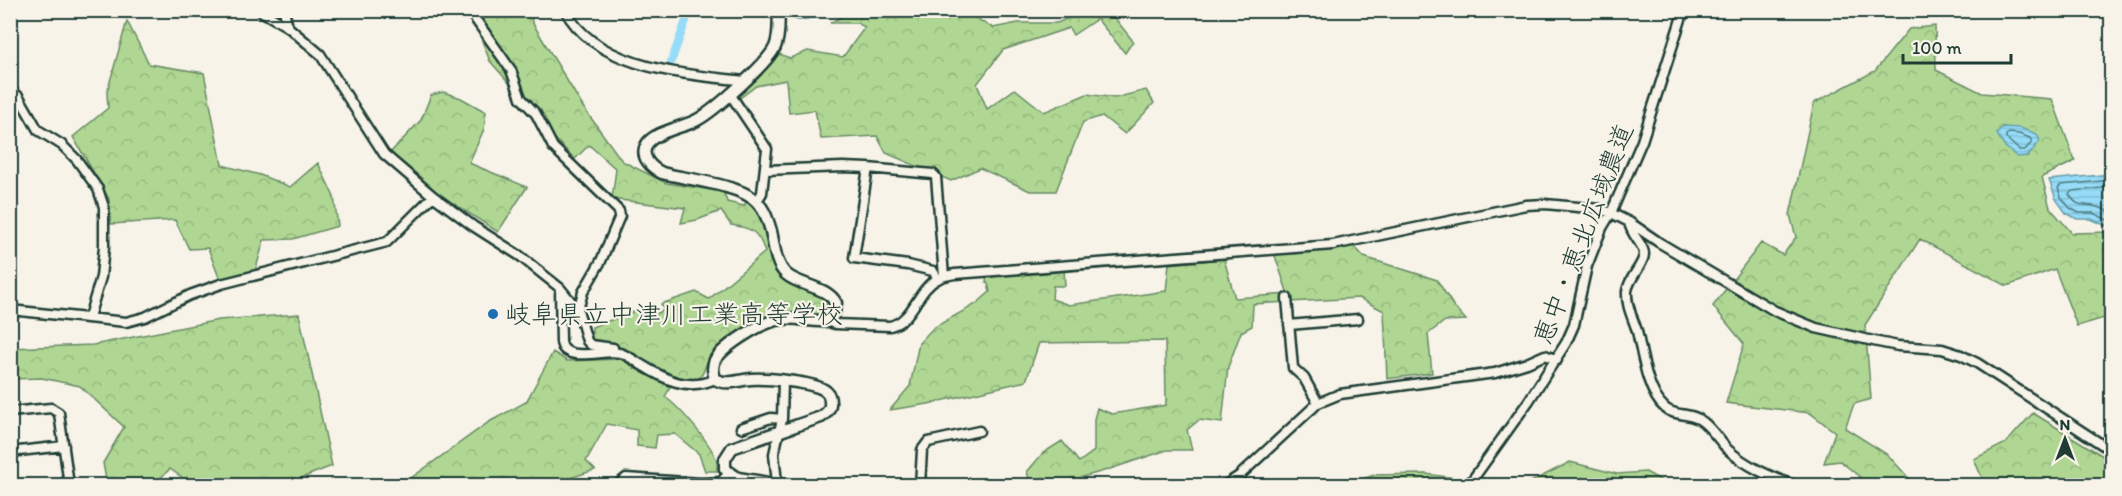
<svg xmlns="http://www.w3.org/2000/svg" width="2122" height="496" viewBox="0 0 2122 496" font-family="Itim,'Klee One',sans-serif">
<defs>
<pattern id="forest-crowns" width="20" height="18" patternUnits="userSpaceOnUse" patternTransform="scale(1.5)"><rect width="20" height="18" fill="#afd793"/><path d="M2 6a3 3 0 1 1 6 0M12 15a3 3 0 1 1 6 0" fill="none" stroke="#96b97f"/></pattern>
<pattern id="water-rules" width="6" height="5" patternUnits="userSpaceOnUse" patternTransform="scale(1.5)"><rect width="6" height="5" fill="#96dcf8"/><path d="M0 2.5h6" fill="none" stroke="#81bed5"/></pattern>
</defs>
<rect width="100%" height="100%" fill="#f7f3e8"/>
<filter id="ink" filterUnits="userSpaceOnUse"><feTurbulence type="fractalNoise" baseFrequency=".0167" numOctaves="2"/><feDisplacementMap in="SourceGraphic" scale="12" xChannelSelector="R" yChannelSelector="G"/><feConvolveMatrix kernelMatrix="1 2 1 2 8 2 1 2 1" color-interpolation-filters="sRGB"/></filter>
<g filter="url(#ink)">
<path fill="url(#forest-crowns)" stroke="#678a64" stroke-width="1.5" d="M1106 10 1109 11 1133 41 1125 53 1097 19 1073 35 1069 28 1003 50 977 84 987 109 1015 89 1044 112 1087 94 1115 98 1146 90 1154 103 1125 134 1102 116 1083 122 1056 191H1030L980 168 951 181 886 153 877 136 821 139 815 110 789 113 786 80 756 86 740 98 736 93 779 54 790 58 808 51 843 57 865 27 857 23H830L852 11H964L993 28 1018 23H1057L1084 11Z
M470 11H530L532 22 583 107 622 161 666 183 724 192 727 202 744 206 747 201 763 220 775 267 789 281 824 298 827 303C821 324 803 313 787 312 779 312 768 317 760 320 747 325 714 348 708 360 704 368 705 374 697 380L676 377 642 359 634 368 670 387 665 397C679 407 713 445 717 462 717 463 717 470 717 471H705L699 454 675 434 657 435 655 448 637 446V430L607 424 586 461 595 470 567 479 556 485 400 486 489 422 526 402 553 352 567 361 620 359 624 350 592 342V327L643 308 654 315 664 310 661 304 696 292 709 299 765 252C758 231 752 228 731 225L721 211 697 220 681 223 685 208 612 199 616 169 589 145 575 159 546 130 531 108 490 61Z
M127 21 149 64 204 73 222 165 260 175 290 187 318 163 334 197 338 226 293 239 264 240 255 272 220 280 208 248 189 249 175 220 111 224 109 199 73 137 108 108 107 92Z
M1935 26 1936 70 1982 93 2052 99 2075 161 2042 177 2050 208 2072 233 2111 232V316L2077 326 2055 269 2007 286 1920 239 1865 325 1871 399 1854 404 1845 428 1888 455 1915 485H1870L1840 461 1824 463 1835 432 1810 413 1726 403 1744 344 1713 306 1761 243 1783 255 1796 237 1790 215 1814 103 1875 71 1909 29Z
M443 92 461 98 486 112 484 129 469 163 527 187 498 232 437 193 390 153 421 120 431 95Z
M1353 245 1364 257 1437 280 1454 307 1466 320 1445 321 1428 334 1432 373 1387 379 1384 311 1359 298 1253 304 1252 326 1241 332 1228 367 1222 423 1199 420 1187 430 1192 450H1167L1104 471 1053 485H1031L1027 472 1043 453 1062 441 1079 462 1094 451V419L1097 408 1112 414 1166 405 1165 341 1039 343 1026 381 928 404 890 410 910 386 919 343 933 328 976 304 990 292 988 284 986 282 987 274 1064 269 1065 286H1053L1052 299 1069 305 1166 291 1169 264 1224 259 1235 298 1288 294 1274 253Z
M299 314 332 466 281 486 193 485 170 469 156 482 157 485H107L103 463 124 427 80 386 42 378 11 379V348L93 345 219 320Z
M2033 413 2111 461V485H1985L1974 459 2006 443Z
M1570 462 1617 474 1646 472 1669 485H1525Z
M1426 474 1506 485 1343 486 1374 475Z"/>
<path fill="url(#water-rules)" stroke="#669caa" stroke-width="1.5" d="M2002 127 2020 128 2037 134 2040 141 2028 156 2017 157 2004 146 1997 134Z
M2111 174V228L2091 219H2077L2066 213 2056 199 2049 180Z"/>
<g fill="none" stroke-linecap="round" stroke-linejoin="round">
<path stroke="#4f7d82" stroke-width="1.5" d="M2009 133 2019 134 2030 138 2032 142 2025 150H2019L2006 138V135Z
M2112 180 2061 185 2058 188 2061 197 2070 208 2079 213H2093L2112 222
M2112 187 2072 191 2069 194C2079 210 2083 202 2097 207 2102 208 2107 211 2112 213"/>
<path stroke="#669caa" stroke-width="2" d="M785 16 799 20 854 10"/>
<path stroke="#96dcf8" stroke-width="8" d="M671 62 688 15 686 10"/>
<defs>
<path id="minor" d="M259 10 288 27 320 54 384 154 433 196 473 226 520 256 560 288 561 342C564 364 605 349 620 353 627 355 634 360 640 364 664 379 688 392 715 379
M284 10 288 27
M469 10 511 70 521 98 536 114 553 147 619 211 620 216 601 261 583 292 578 310
M565 10C597 70 686 74 745 81
M10 90 19 97 38 130 62 145 77 160 98 189 104 207V247L101 277 89 317
M730 94 767 149 762 193 757 201
M868 168 933 174 936 177 944 276
M765 170 843 167 868 168 854 258 908 265 933 271 938 279
M1629 222C1631 236 1644 244 1644 254 1644 265 1629 277 1627 291 1626 306 1633 318 1637 331 1642 353 1647 393 1665 408 1675 417 1692 412 1703 422 1712 429 1719 440 1727 449 1747 467 1771 477 1796 486
M560 288 578 310 587 341 591 345 613 348
M1287 298 1293 368 1304 378 1318 403
M10 310 126 322 145 317 190 295 221 284 387 242 433 196
M825 321 835 324 890 326C914 320 916 291 937 279 942 276 949 275 955 274L1333 245 1526 205 1545 204 1600 209 1611 213 1629 222 1660 243 1775 311 1799 321 1816 328 1878 342 1898 346 1942 349 1961 355 1977 363 2112 451
M1289 325 1358 319
M10 412 51 408 59 413 69 485 68 486
M741 428 771 418 782 419
M10 452 64 446
M777 483 774 454 782 419 783 381
M616 486 626 478 701 483 721 482 729 473
M920 486 922 450 928 442 979 431
M1224 486 1239 476 1318 403 1340 394 1495 373 1527 363 1545 355 1557 360
M1468 486 1528 402 1566 343 1574 325 1587 266 1602 228 1611 213 1642 141 1684 10"/>
<path id="major" d="M779 10C778 23 780 36 775 47 767 64 714 111 697 120 684 127 654 132 647 144 639 157 652 168 662 173 685 179 742 185 757 202 765 210 768 221 771 231 774 244 775 264 786 274 799 286 827 286 836 303L833 316 825 321C811 322 796 317 783 319 764 320 725 345 715 360 712 367 713 372 715 379 728 386 737 380 751 379 765 378 813 382 824 390 828 392 830 397 830 402 831 409 827 413 821 417L732 448 725 459V469L738 478 787 486"/>
</defs>
<use href="#minor" stroke="#1f3d34" stroke-width="13"/>
<use href="#major" stroke="#1f3d34" stroke-width="15"/>
<use href="#minor" stroke="#f7f3e8" stroke-width="8"/>
<use href="#major" stroke="#f7f3e8" stroke-width="10"/>
</g>
</g>
<circle fill="#1f6fb2" stroke="#f7f3e8" stroke-width="2" cx="493" cy="314" r="6"/>
<g text-anchor="middle" dominant-baseline="central" stroke-width="4.5" stroke-linejoin="round" paint-order="stroke">
<g font-size="26" fill="#1f3d34" stroke="#f7f3e8">
<text transform="translate(1583 234) rotate(-69)">恵中・恵北広域農道</text>
</g>
<g font-size="26" fill="#1f3d34" stroke="#f7f3e8" text-anchor="start">
<text x="505" y="314">岐阜県立中津川工業高等学校</text>
</g>
</g>
<rect width="2122" height="496" fill="none" stroke="#f7f3e8" stroke-width="36"/>
<rect x="18" y="18" width="2086" height="460" fill="none" stroke="#1f3d34" stroke-width="2" filter="url(#ink)"/>
<g transform="translate(2065 439)" stroke="#f7f3e8" stroke-width="4.5" paint-order="stroke">
<path d="M0-4.5L10 22L0 15L-10 22Z" fill="#1f3d34"/>
<text y="-9" font-size="16" font-weight="bold" text-anchor="middle" fill="#1f3d34">N</text>
</g>
<path d="M1903 54v9h108v-9" fill="none" stroke="#1f3d34" stroke-width="3"/>
<text x="1912" y="54" font-size="18" fill="#1f3d34" stroke="#f7f3e8" stroke-width="4.5" paint-order="stroke">100 m</text>
</svg>
